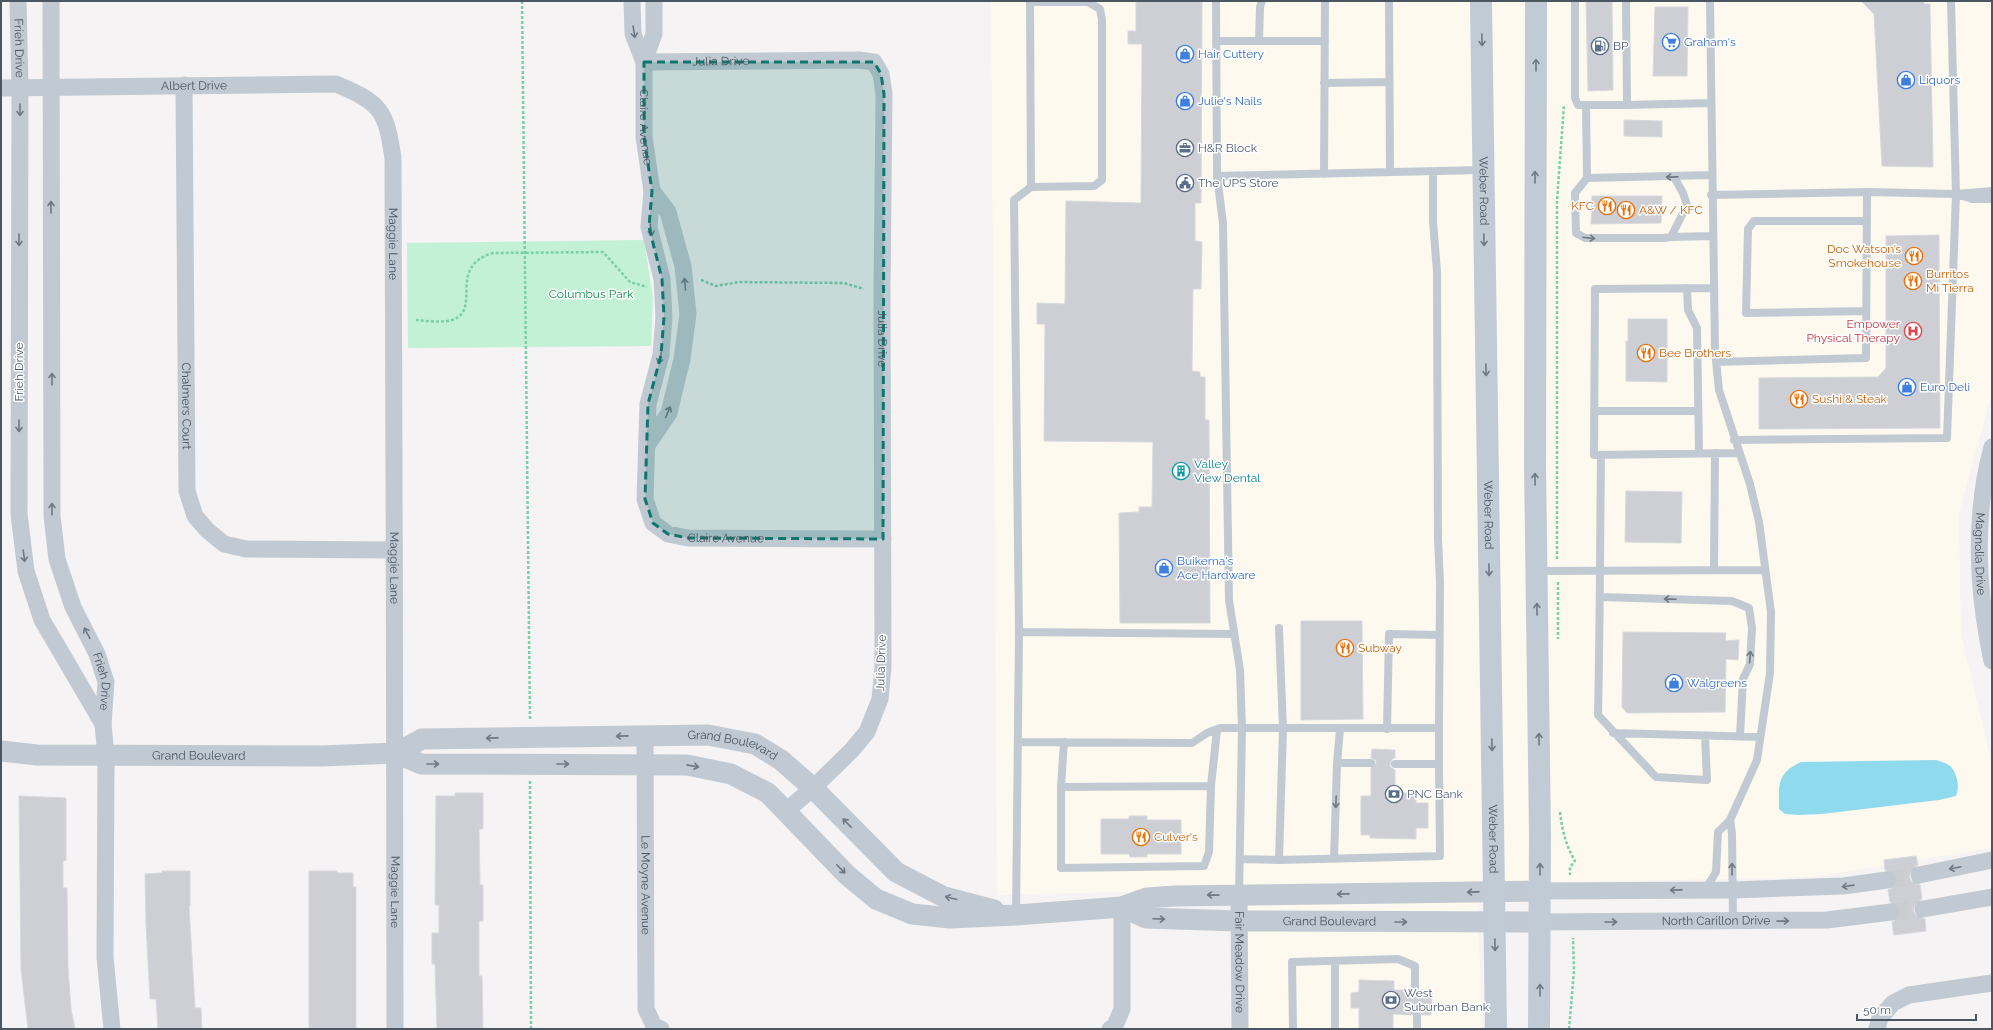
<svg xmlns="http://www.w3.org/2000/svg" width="1993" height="1030" viewBox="0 0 1993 1030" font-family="Raleway,sans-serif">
<rect width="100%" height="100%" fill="#f5f3f3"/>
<path fill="#fdf9ef" d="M991 1H1992V393L1959 513 1961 633 1992 765V848L1813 877 1477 884 1482 1029H1245V889L997 895Z"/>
<path fill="#c3f1d5" d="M644 240 653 298 651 346 408 348 407 243Z"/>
<path fill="#90daee" d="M1936 760C1940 761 1945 763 1949 765 1957 771 1960 787 1956 796L1939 800 1822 814 1798 815 1785 814 1779 809C1779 785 1776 774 1801 762Z"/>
<path fill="#cdcfd5" stroke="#d7d9de" d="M1136 1H1202L1201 203H1195V241L1202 242 1201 289H1193L1192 371 1200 372V377H1205V420H1209L1210 623H1120L1119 513 1139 512V507H1152L1153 442 1044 441 1045 324H1037V303L1065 304 1066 201 1141 203 1142 44H1128V31H1136Z
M1586 1H1612L1613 90 1588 91Z
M1861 1H1924V4H1930L1933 167 1882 166 1874 14Z
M1655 7H1688L1687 76H1653Z
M1624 120 1662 121V137L1624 136Z
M1592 196H1662L1661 223 1591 224Z
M1939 235 1940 428 1759 429V378L1878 377 1886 368V236Z
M1628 319H1667V382L1626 381V341H1628Z
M1626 491 1682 492 1681 543 1625 542Z
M1301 621H1362L1363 719 1301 720Z
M1623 632 1726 633 1725 641 1739 640 1738 660 1726 659 1725 712 1627 713 1622 707Z
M1372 749 1395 750V758L1392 759 1390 764V767L1395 770V793H1416V803H1428V828H1416V839L1370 838V835H1361V796H1371V768L1376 763V760L1371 758Z
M455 793H483V829H479L480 885H483V921H479V976H482L483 1029H437L435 964H432V933H439V905H435L436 796H455Z
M19 796 66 798V860L63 861V888H67L68 968 71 1009 75 1029H28L21 969Z
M1129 816H1147V820H1181V854H1147V857H1130L1129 854H1101V819H1129Z
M1916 856 1918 865 1912 868 1909 877 1912 882 1920 885 1922 899 1916 902 1913 910 1916 916 1925 919 1926 931 1894 935 1892 922 1897 920 1901 911 1899 906 1890 902 1888 890 1893 888 1897 879 1895 874 1885 870 1884 860Z
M162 871H190V906H189L195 1008H201L202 1029H158L156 999H150L146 923 145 874 162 873Z
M309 871H337V873H353V887H356V1029H309Z
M1359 980 1394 981V990H1410L1415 995H1418L1420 990 1432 991 1431 1015H1422L1420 1010H1417L1412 1015 1393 1014V1029H1359V1008H1351V993L1359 992Z"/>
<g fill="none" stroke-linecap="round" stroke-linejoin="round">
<path stroke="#caccce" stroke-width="17" stroke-dasharray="17 8" stroke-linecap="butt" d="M1887 880 1919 875
M1891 912 1923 909"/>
<path stroke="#7ad0a6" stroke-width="2.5" stroke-dasharray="3 2" stroke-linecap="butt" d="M522 1 530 720
M701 280 716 286 739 282 844 283 864 289
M416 320C427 321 441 323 452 320 483 310 446 267 493 253L603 252 630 282 647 287
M1557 559V201L1564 105
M1558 582V639
M530 781 531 1029
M1560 812C1562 830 1566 846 1575 861L1570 867V875
M1569 1029 1574 971 1573 938"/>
<path stroke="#c1cad2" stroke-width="8" d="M1030 1 1031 187
M1216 1 1217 176 1223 223 1229 600 1240 670 1242 728 1239 895
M1389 1 1390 172
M1575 1V98L1578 105H1627
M1626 1 1627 105 1710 103
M1216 41H1325
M1259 41 1260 7 1262 1
M1324 83 1389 82
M1586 105 1587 178
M1324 174 1325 1
M1217 176 1483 170
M1674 177 1683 193 1687 205 1671 237 1664 238H1585L1576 233 1575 193 1587 178 1711 175
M1957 194 1972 199H1992
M1711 195 1867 192 1956 194 1992 191
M1671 237 1712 236
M1687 288 1688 310 1697 328 1699 453
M1713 288 1595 289 1594 455 1738 453
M1866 311 1746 313 1748 229 1754 221H1867
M1716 362 1866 358 1867 192
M1595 411H1698
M1734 440 1947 438 1956 194 1951 1
M1601 455C1600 542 1600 628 1598 715L1656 777 1707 780 1705 736
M1714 569 1715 453
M1538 571 1765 570
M1601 597 1732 601 1749 608 1752 628 1750 664 1743 679 1740 736
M1279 628 1283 729 1279 860 1440 856 1439 764H1395
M1019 632 1014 200 1031 187 1094 186 1102 180V20L1100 9 1088 2H1030
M1439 728V764
M1340 729 1337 763H1371
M1387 729 1389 634 1439 635
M1613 733 1760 737
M1019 742 1192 743 1207 733 1220 728H1439L1440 583 1438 539 1437 272 1433 221V172
M1064 742 1061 787V868L1204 866 1209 852 1211 786 1217 730
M1061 787 1211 786
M1730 820 1732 834 1733 922
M1240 859 1279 860
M1334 859 1337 763
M1705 890 1716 872 1718 832 1730 820 1757 760 1770 673 1771 612 1759 522 1750 484 1719 390 1715 351 1710 1
M1016 915 1019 632 1233 634
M1335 961V1029
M1417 1015V1029
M1293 1029 1292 962 1398 959 1415 966V990"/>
<g stroke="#c1cad2" stroke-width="17">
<path id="s1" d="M18 1 20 87 19 514 26 571 42 620 103 724"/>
<path id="s2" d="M51 1 52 516 57 559 73 607 97 654 106 682 103 724 106 756 105 957 112 1029"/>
<path d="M632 1 633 34 644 62"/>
<path id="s3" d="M654 1V34L644 62V137L652 191 649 227 662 279 664 317 661 355 648 404 645 499 653 523 668 534 688 538 883 539"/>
<path id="s4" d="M644 62 858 60 874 62 881 74 884 94 882 290 883 667 880 699 867 732 851 751 813 788 786 811"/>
<path id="s5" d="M184 85 187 491 195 516 207 530 224 544 246 549 393 550"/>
<path id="s6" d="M1 88 336 84C381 103 386 110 393 158 393 448 396 739 395 1029"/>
<path d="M648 444 669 413 682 359 688 314 683 266 668 212 652 191"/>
<path id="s7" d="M1992 447C1973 517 1977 590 1992 661"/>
<path id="s8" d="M645 735 646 1009 654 1026 661 1029"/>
<path d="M1919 875 1992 860"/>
<path d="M1540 891 1733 890 1843 886 1887 880"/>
<path id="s9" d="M1239 895 1240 1029"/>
<path d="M1923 909 1992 897"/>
<path id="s10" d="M1540 922 1827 920 1891 912"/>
<path d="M1110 1029 1114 1028 1122 1009V907"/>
<path d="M1877 1029 1880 1018 1893 1003 1909 995 1992 983"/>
</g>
<g stroke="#c1cad2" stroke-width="21">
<path id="s11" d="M1 751 37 755 322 756 396 753 422 739 708 735 755 744 781 760 813 788 896 872 944 897 994 910"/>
<path d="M396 753 421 764 687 765 731 774 768 793 847 875 876 899 912 914 950 918 1016 915 1122 907 1147 898 1174 896 1540 891"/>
<path id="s12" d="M1122 907 1146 918 1238 921 1540 922"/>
</g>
<g stroke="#c1cbd6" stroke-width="22">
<path id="s13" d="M1481 1 1496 1029"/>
<path d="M1536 1 1535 465 1540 834 1539 1029"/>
</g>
</g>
<defs><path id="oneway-shaft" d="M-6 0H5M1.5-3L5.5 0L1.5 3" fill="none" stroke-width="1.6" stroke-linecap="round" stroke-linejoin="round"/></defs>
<g stroke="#6e7983">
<use href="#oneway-shaft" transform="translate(634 32) rotate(81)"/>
<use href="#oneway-shaft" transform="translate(20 110) rotate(90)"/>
<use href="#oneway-shaft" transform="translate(1672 177) rotate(179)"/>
<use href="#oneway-shaft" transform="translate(51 207) rotate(-90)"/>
<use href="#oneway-shaft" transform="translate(651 230) rotate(82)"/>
<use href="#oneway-shaft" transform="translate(1589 238) rotate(7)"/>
<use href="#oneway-shaft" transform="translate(19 240) rotate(90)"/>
<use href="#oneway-shaft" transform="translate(685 284) rotate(-95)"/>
<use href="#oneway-shaft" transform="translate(660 358) rotate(103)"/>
<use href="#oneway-shaft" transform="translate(52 379) rotate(-90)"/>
<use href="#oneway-shaft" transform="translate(668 412) rotate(-67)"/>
<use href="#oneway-shaft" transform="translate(19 426) rotate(90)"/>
<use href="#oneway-shaft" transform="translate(52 509) rotate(-90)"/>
<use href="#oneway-shaft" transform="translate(24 556) rotate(82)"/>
<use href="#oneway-shaft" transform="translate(1670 599) rotate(-178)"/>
<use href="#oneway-shaft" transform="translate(87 633) rotate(-118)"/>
<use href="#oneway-shaft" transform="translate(1750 657) rotate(-86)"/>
<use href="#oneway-shaft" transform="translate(622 736) rotate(179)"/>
<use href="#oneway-shaft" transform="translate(492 738) rotate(179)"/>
<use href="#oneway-shaft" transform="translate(433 764)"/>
<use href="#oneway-shaft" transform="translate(563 764)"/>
<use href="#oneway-shaft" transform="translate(693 766) rotate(11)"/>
<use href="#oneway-shaft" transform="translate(1336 802) rotate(92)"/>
<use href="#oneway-shaft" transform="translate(847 823) rotate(-134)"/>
<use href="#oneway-shaft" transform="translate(1955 868) rotate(168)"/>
<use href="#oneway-shaft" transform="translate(841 869) rotate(46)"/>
<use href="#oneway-shaft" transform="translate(1732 869) rotate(-90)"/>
<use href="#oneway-shaft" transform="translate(1848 886) rotate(172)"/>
<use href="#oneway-shaft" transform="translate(1676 890) rotate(179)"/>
<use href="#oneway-shaft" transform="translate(1473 892) rotate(179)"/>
<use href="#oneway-shaft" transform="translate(1343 894) rotate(179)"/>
<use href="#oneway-shaft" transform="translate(1213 895) rotate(-179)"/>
<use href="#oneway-shaft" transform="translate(951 898) rotate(-165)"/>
<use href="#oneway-shaft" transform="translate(1159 919) rotate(2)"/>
<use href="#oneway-shaft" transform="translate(1783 921) rotate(-1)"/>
<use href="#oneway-shaft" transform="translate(1401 922)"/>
<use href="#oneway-shaft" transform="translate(1611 922)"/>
</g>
<g stroke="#6e7984">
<use href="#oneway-shaft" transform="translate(1482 40) rotate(89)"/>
<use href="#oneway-shaft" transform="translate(1536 65) rotate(-90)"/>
<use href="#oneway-shaft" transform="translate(1535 177) rotate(-90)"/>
<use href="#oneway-shaft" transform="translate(1484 240) rotate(89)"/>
<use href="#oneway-shaft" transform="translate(1486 370) rotate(89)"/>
<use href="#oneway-shaft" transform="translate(1535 479) rotate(-91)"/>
<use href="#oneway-shaft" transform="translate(1489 570) rotate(89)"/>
<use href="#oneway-shaft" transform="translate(1537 609) rotate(-91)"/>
<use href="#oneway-shaft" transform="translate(1539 739) rotate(-91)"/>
<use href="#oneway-shaft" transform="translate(1492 745) rotate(89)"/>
<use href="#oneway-shaft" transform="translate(1540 869) rotate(-90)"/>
<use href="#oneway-shaft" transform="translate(1495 945) rotate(89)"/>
<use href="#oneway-shaft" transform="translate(1540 990) rotate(-90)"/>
</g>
<path fill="#0f766e" fill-opacity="0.2" stroke="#0f766e" stroke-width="3" stroke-dasharray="8 5" stroke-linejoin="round" d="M644 62H874L881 74 884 94 883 539 688 538 668 534 653 523 645 499 648 404 661 355 664 317 662 279 649 227 652 191 644 137Z"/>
<defs>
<symbol id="supermarket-ring" viewBox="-11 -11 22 22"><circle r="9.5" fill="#fff" stroke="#3f7fe0" stroke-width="1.5"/><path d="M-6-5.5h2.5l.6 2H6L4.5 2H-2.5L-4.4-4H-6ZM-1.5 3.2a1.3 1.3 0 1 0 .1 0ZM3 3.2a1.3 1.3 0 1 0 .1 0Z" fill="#3f7fe0"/></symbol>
<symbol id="fuel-ring" viewBox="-11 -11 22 22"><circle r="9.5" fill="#fff" stroke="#5c6f8a" stroke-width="1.5"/><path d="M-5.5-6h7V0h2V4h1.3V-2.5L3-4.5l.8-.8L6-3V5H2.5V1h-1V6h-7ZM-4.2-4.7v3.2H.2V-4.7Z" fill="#5c6f8a"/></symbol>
<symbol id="shop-ring" viewBox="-11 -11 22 22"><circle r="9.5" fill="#fff" stroke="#3f7fe0" stroke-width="1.5"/><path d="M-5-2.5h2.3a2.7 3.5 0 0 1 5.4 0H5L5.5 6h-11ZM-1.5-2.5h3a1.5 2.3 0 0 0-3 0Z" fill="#3f7fe0"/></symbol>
<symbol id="office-ring" viewBox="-11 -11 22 22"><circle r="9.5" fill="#fff" stroke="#5c6f8a" stroke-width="1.5"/><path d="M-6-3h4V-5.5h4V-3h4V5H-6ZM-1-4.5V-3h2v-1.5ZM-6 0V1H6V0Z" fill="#5c6f8a"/></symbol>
<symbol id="civic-ring" viewBox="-11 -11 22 22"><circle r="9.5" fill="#fff" stroke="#5c6f8a" stroke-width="1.5"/><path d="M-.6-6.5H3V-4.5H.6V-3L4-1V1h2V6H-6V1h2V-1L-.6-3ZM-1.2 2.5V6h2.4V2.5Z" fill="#5c6f8a"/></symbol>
<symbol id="restaurant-ring" viewBox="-11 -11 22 22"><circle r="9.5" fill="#fff" stroke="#e8710a" stroke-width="1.5"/><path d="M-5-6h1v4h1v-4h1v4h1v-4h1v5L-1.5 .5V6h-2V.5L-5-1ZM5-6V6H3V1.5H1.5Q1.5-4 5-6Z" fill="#e8710a"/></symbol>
<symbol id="hospital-ring" viewBox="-11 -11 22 22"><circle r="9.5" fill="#fff" stroke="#e0444e" stroke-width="1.5"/><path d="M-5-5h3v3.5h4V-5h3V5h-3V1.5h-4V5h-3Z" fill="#e0444e"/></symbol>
<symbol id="building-ring" viewBox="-11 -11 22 22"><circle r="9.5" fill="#fff" stroke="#0f9aa8" stroke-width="1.5"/><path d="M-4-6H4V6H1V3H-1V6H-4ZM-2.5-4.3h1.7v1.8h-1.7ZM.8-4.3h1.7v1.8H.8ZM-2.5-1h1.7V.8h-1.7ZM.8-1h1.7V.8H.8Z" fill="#0f9aa8"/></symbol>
<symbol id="bank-ring" viewBox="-11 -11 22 22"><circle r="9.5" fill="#fff" stroke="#5c6f8a" stroke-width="1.5"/><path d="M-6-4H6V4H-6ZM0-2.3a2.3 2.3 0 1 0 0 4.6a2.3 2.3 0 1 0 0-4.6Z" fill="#5c6f8a"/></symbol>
</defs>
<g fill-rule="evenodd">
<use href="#supermarket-ring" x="1661" y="32" width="20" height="20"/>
<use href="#fuel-ring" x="1590" y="36" width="20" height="20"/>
<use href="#shop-ring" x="1175" y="44" width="20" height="20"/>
<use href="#shop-ring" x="1896" y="70" width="20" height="20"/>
<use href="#shop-ring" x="1175" y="91" width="20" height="20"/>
<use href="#office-ring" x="1175" y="138" width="20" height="20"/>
<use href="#civic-ring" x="1175" y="173" width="20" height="20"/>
<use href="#restaurant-ring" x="1597" y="196" width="20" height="20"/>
<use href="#restaurant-ring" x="1616" y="200" width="20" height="20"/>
<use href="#restaurant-ring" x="1904" y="246" width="20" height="20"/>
<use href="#restaurant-ring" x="1903" y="271" width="20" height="20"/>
<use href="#hospital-ring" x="1903" y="321" width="20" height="20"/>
<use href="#restaurant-ring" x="1636" y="343" width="20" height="20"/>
<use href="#shop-ring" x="1897" y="377" width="20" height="20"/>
<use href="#restaurant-ring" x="1789" y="389" width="20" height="20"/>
<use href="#building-ring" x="1171" y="461" width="20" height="20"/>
<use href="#shop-ring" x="1154" y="558" width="20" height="20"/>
<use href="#restaurant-ring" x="1335" y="638" width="20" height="20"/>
<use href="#shop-ring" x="1664" y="673" width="20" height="20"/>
<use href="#bank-ring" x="1384" y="784" width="20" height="20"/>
<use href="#restaurant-ring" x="1131" y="827" width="20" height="20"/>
<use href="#bank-ring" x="1381" y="990" width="20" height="20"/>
</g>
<g text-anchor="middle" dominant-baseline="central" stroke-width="3" stroke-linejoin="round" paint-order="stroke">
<g font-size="12" fill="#366cbe" stroke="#fff" text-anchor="start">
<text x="1684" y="42">Graham's</text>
<text x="1198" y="54">Hair Cuttery</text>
<text x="1919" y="80">Liquors</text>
<text x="1198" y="101">Julie's Nails</text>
<text x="1920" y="387">Euro Deli</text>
<text x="1177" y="561">Buikema's<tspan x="1177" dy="14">Ace Hardware</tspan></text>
<text x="1687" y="683">Walgreens</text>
</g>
<g font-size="12" fill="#4e5e75" stroke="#fff" text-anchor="start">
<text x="1613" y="46">BP</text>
<text x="1198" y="148">H&amp;R Block</text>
<text x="1198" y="183">The UPS Store</text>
<text x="1407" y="794">PNC Bank</text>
<text x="1404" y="993">West<tspan x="1404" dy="14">Suburban Bank</tspan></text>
</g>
<g font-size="12" fill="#4a5661" stroke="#fff">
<text stroke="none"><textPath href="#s1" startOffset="47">Frieh Drive</textPath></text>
<text stroke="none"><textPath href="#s4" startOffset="77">Julia Drive</textPath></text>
<text stroke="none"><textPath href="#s6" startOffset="193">Albert Drive</textPath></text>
<text stroke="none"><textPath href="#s3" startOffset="128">Claire Avenue</textPath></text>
<text stroke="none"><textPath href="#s13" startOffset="190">Weber Road</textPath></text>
<text stroke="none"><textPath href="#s6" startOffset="522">Maggie Lane</textPath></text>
<text stroke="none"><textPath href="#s4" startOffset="509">Julia Drive</textPath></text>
<text transform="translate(19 372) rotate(-90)">Frieh Drive</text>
<text stroke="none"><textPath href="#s5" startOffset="321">Chalmers Court</textPath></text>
<text stroke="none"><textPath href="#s13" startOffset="514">Weber Road</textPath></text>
<text stroke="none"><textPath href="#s3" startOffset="606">Claire Avenue</textPath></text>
<text stroke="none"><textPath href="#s7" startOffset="108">Magnolia Drive</textPath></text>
<text stroke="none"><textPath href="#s6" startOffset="846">Maggie Lane</textPath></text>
<text transform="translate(881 663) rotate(-88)">Julia Drive</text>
<text stroke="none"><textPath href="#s2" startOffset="690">Frieh Drive</textPath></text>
<text stroke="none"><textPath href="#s11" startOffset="737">Grand Boulevard</textPath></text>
<text stroke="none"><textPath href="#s11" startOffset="198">Grand Boulevard</textPath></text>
<text stroke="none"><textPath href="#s13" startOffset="838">Weber Road</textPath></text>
<text stroke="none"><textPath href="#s8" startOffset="150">Le Moyne Avenue</textPath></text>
<text stroke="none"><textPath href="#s6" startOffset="1170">Maggie Lane</textPath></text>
<text stroke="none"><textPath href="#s10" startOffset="176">North Carillon Drive</textPath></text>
<text stroke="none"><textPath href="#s12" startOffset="210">Grand Boulevard</textPath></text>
<text stroke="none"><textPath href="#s9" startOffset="67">Fair Meadow Drive</textPath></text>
</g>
<g font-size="12" fill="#c56008" stroke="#fff" text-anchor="start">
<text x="1594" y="206" text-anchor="end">KFC</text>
<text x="1639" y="210">A&amp;W / KFC</text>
<text x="1901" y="249" text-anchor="end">Doc Watson’s<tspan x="1901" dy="14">Smokehouse</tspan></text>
<text x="1926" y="274">Burritos<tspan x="1926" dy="14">Mi Tierra</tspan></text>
<text x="1659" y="353">Bee Brothers</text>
<text x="1812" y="399">Sushi &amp; Steak</text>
<text x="1358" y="648">Subway</text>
<text x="1154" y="837">Culver's</text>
</g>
<g font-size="12" fill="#17864f" stroke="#fff">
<text x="591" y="294">Columbus Park</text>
</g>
<g font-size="12" fill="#be3a42" stroke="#fff" text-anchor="end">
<text x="1900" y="324">Empower<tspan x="1900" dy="14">Physical Therapy</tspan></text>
</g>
<g font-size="12" fill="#0d838f" stroke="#fff" text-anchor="start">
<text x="1194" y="464">Valley<tspan x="1194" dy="14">View Dental</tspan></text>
</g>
</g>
<rect width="1993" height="1030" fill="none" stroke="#4a5661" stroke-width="4"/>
<path d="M1857 1014v6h119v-6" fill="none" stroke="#4a5661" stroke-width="2"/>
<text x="1863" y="1014" font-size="12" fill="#4a5661" stroke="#ffffff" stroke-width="3" paint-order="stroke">50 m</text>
</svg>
